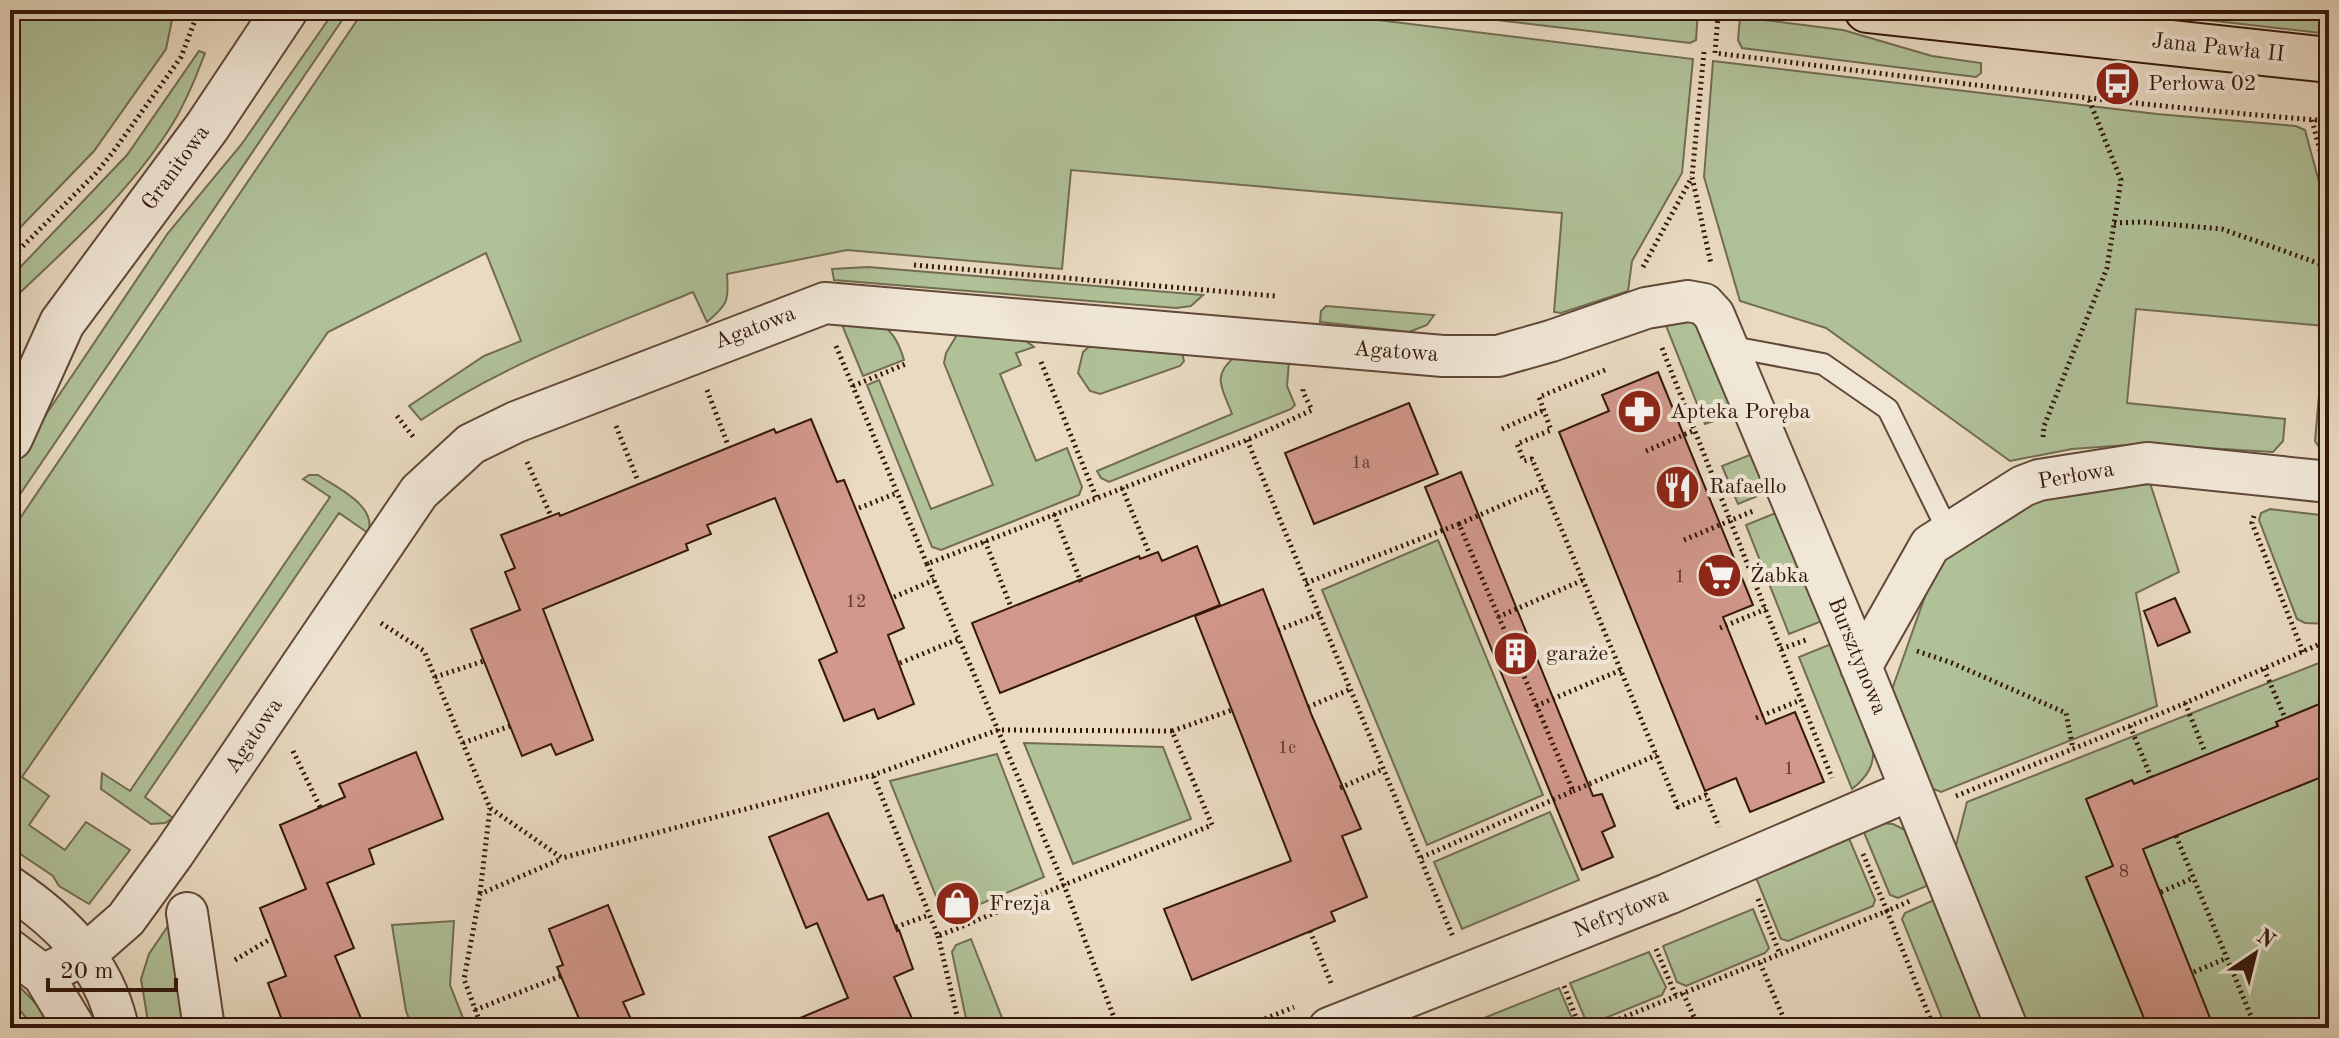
<svg xmlns="http://www.w3.org/2000/svg" width="2339" height="1038" viewBox="0 0 2339 1038" font-family="'Old Standard TT',serif">
<rect width="100%" height="100%" fill="#e9dac1"/>
<filter id="stains"><feTurbulence type="fractalNoise" baseFrequency=".0025" numOctaves="4"/><feColorMatrix values="0 0 0 0 .2 0 0 0 0 .09 0 0 0 0 .02 0 0 0 .5 -.17"/></filter>
<radialGradient id="worn" r=".72"><stop offset=".6" stop-color="#630" stop-opacity="0"/><stop offset="1" stop-color="#630" stop-opacity=".3"/></radialGradient>
<path fill="#b0c198" stroke="#726c52" stroke-width="2" d="M10 10H174L166 49 94 151 10 238Z
M335 10H349L10 509V468L168 233 241 145Z
M364 10H1297L1693 59 1682 173 1632 261 1628 291 1561 313 1554 312 1562 213 1071 170 1062 269 847 250 727 274C729 301 728 304 707 322L693 292C600 330 504 364 421 420L409 406 484 356 521 341 486 253 328 332 22 777 49 796 29 825 65 850 86 822 130 850 89 904 59 886 53 876 10 847V533Z
M1412 10H1689L1698 11 1696 40 1690 43Z
M2118 10H2329V34Z
M1740 17 1843 30 1932 56 1981 63V73L1976 77 1742 48 1738 40Z
M199 51 205 53C195 80 184 107 168 131 126 196 66 249 10 302V278L127 155Z
M1713 61 2157 114 2296 126 2305 130 2329 219V458L2325 456 2315 441 2325 326 2136 309 2127 403 2285 419 2283 441 2273 452 2141 444 2072 449 2010 461 1826 328 1740 301 1704 177Z
M868 267 1203 295 1191 306 1176 308 834 280 832 269Z
M1326 306 1434 315 1427 325 1409 332 1320 322 1321 311Z
M1689 319 1699 325 1770 491 1738 504 1722 466 1750 455 1734 414 1705 424 1665 323Z
M840 320C877 323 892 319 904 360L863 376Z
M958 333 1022 338 1034 347 1016 353 1021 365 1000 374 1036 461 1067 448 1082 487 1079 495 941 550 932 547 867 385 879 380 931 509 993 485 944 363 946 353Z
M1092 344 1182 353 1184 361 1180 366 1100 394 1090 391 1078 373 1083 352Z
M1236 356 1289 362 1287 386 1295 405 1291 409 1109 482 1101 478 1097 471 1232 414C1223 389 1210 376 1236 356Z
M309 475H318C337 488 378 506 368 533L339 513 145 797 173 818 165 823 151 824 101 789 102 773 130 791 330 497 303 479Z
M2149 480 2179 572 2136 593 2157 706 1941 792 1924 785 1889 698 1940 554 2035 497Z
M2270 509 2329 516V624L2305 623 2297 619 2259 520 2261 513Z
M1778 512 1822 621 1789 634 1746 525Z
M1438 540 1543 795 1427 845 1322 590Z
M1831 644 1873 747C1875 766 1866 778 1852 789L1799 657Z
M2329 659V1028H2025L1954 853 1967 802Z
M1024 743 1163 747 1191 819 1073 864Z
M997 754 1044 877 945 919 890 781Z
M1550 812 1579 880 1462 929 1434 862Z
M1878 823 1893 824 1915 835 1929 885 1898 898 1890 895 1863 830Z
M1848 836 1875 900 1873 906 1788 941 1781 939 1755 875Z
M1934 900 1942 902 1994 1028H1946L1902 919 1905 913Z
M1753 909 1769 948 1765 953 1686 986 1677 982 1663 946Z
M172 920 191 1028H149L141 979 149 954Z
M454 921 450 985 467 1028H413L406 1011 392 925Z
M971 939 1006 1028H968L952 952 956 945Z
M1649 952 1666 987 1662 995 1593 1023 1586 1021 1570 983Z
M10 977 52 1020 35 1028 10 999Z
M1559 988 1575 1025 1573 1028H1459Z"/>
<path fill="#d2988b" stroke="#34170b" stroke-width="2" d="M1658 372 1753 605 1723 617 1766 724 1795 712 1824 782 1750 812 1736 778 1705 791 1559 432 1609 411 1602 395Z
M1409 403 1438 474 1314 524 1285 453Z
M811 419 837 482 844 480 904 628 888 635 914 704 878 719 874 709 844 721 819 660 837 652 775 498 707 525 711 534 686 544 688 550 543 609 593 740 556 755 551 744 522 756 471 629 520 610 505 572 515 568 501 535 559 513 560 516 774 429 776 433Z
M1461 472 1593 796 1602 794 1615 826 1602 832 1613 857 1582 870 1425 487Z
M1197 546 1220 605 1000 693 972 623 1139 556 1140 559 1158 552 1162 561Z
M1263 589 1312 716 1361 829 1342 836 1367 897 1331 912 1335 921 1192 980 1164 909 1291 861 1195 616Z
M2175 598 2190 632 2158 646 2144 611Z
M2329 700V774L2143 849 2214 1028H2148L2086 877 2113 866 2086 799 2132 780 2134 784 2278 726 2276 722Z
M416 752 443 819 369 849 374 864 327 883 354 948 335 956 365 1028H285L268 983 286 976 260 908 306 889 280 825 345 797 339 784Z
M828 813 868 900 883 895 897 931 899 930 913 969 894 977 916 1028H776L848 998 817 923 806 928 769 837Z
M608 905 644 994 623 1002 635 1028H583L557 967 563 965 549 929Z"/>
<g fill="none" stroke-linecap="round" stroke-linejoin="round">
<defs>
<path id="service" d="M1727 346 1823 364 1888 409 1949 533"/>
<path id="minor" d="M1861 667 1930 545 2023 486 2039 480 2147 463 2329 482
M10 887C63 923 104 963 118 1028
M187 913 204 1028
M10 950 43 975 75 1028
M43 975 86 954 126 919 174 853 419 492 471 444 516 422 825 303 1443 356H1498L1551 341 1646 308 1688 301 1704 304 1714 315 1844 624 2007 1028
M1329 1028 1668 894 1910 790"/>
<path id="tertiary" d="M10 438 62 323 207 127 285 10"/>
<path id="primary" d="M1867 10 2329 60"/>
</defs>
<use href="#service" stroke="#614838" stroke-width="24"/>
<use href="#minor" stroke="#614838" stroke-width="44"/>
<use href="#tertiary" stroke="#614838" stroke-width="48"/>
<use href="#primary" stroke="#34170b" stroke-width="48"/>
<path stroke="#34170b" stroke-width="5" stroke-dasharray="2 4" stroke-linecap="butt" d="M1718 15 1715 53C1919 78 2124 105 2329 121
M1704 52 1692 177 1711 264
M2312 120 2329 185
M2114 223 2142 222 2222 229 2329 267
M10 259 96 173 113 152 181 57 199 10
M914 265 1275 296
M1643 267 1692 177
M836 346 927 564 1247 440 1312 410 1303 392V386
M1662 348 1832 778
M1041 362 1096 497
M1605 370 1539 397 1551 430 1517 444 1524 461 1532 459 1678 807 1706 795 1719 827
M853 386 908 363
M707 390 728 445
M397 416 415 439
M616 426 638 481
M1502 429 1544 410
M2043 437 2044 426 2107 268 2121 180 2088 97
M1247 440 1453 937
M1646 451 1695 430
M527 462 551 516
M1122 488 1150 555
M859 508 897 493
M1054 514 1081 582
M2254 516 2252 523 2303 652
M1459 524 1544 487
M1684 540 1753 511
M985 541 1011 607
M927 564 1064 885 1118 1028
M1306 583 1459 524 1573 791 1420 858
M894 597 934 580
M1498 617 1583 580
M381 623 424 651 490 808 562 858 873 775 998 730 1172 731 1212 825 938 936 873 775
M1720 628 1766 609
M1278 630 1319 614
M1781 649 1806 640
M1917 651 1952 663 2066 713 2073 749
M900 663 959 639
M2264 669 2285 718
M435 677 484 661
M2185 703 2205 752
M1536 706 1621 670
M1308 707 1351 689
M1756 718 1801 700
M2130 726 2151 777
M1172 731 1232 710
M463 743 510 726
M293 751 320 807
M1340 788 1383 769
M1573 791 1657 755
M1956 796 2167 711 2329 640
M2176 836 2256 1028
M1863 854 1887 911 1912 900
M2161 892 2193 878
M480 893 490 808
M1758 899 1780 954
M896 927 929 915
M1310 931 1331 983
M938 936 960 1028
M1656 949 1676 996
M235 960 272 938
M1760 963 1784 1019
M2194 972 2227 958
M1564 986 1580 1028
M1683 993 1699 1028
M475 1010 561 976
M10 1013 20 1024
M257 1028 274 1019
M482 1028 464 979 480 894 561 859
M1243 1028 1294 1007
M1597 1028 1887 911 1934 1028"/>
<use href="#service" stroke="#f1e7d7" stroke-width="20"/>
<use href="#minor" stroke="#f1e7d7" stroke-width="40"/>
<use href="#tertiary" stroke="#f1e7d7" stroke-width="44"/>
<use href="#primary" stroke="#e9dac1" stroke-width="44"/>
</g>
<defs>
<symbol id="bus-disc" viewBox="-11 -11 22 22"><circle r="9.5" fill="#8f2418" stroke="#f1e7d7"/><path d="M-5-6H5V4H4V6H2V4H-2V6H-4V4H-5ZM-3.5-4V0h7V-4ZM-3.5 1.2v1.5H-2V1.2ZM2 1.2v1.5H3.5V1.2Z" fill="#fff"/></symbol>
<symbol id="pharmacy-disc" viewBox="-11 -11 22 22"><circle r="9.5" fill="#8f2418" stroke="#f1e7d7"/><path d="M-2-6h4v4h4v4h-4v4h-4v-4h-4v-4h4Z" fill="#fff"/></symbol>
<symbol id="restaurant-disc" viewBox="-11 -11 22 22"><circle r="9.5" fill="#8f2418" stroke="#f1e7d7"/><path d="M-5-6h1v4h1v-4h1v4h1v-4h1v5L-1.5 .5V6h-2V.5L-5-1ZM5-6V6H3V1.5H1.5Q1.5-4 5-6Z" fill="#fff"/></symbol>
<symbol id="supermarket-disc" viewBox="-11 -11 22 22"><circle r="9.5" fill="#8f2418" stroke="#f1e7d7"/><path d="M-6-5.5h2.5l.6 2H6L4.5 2H-2.5L-4.4-4H-6ZM-1.5 3.2a1.3 1.3 0 1 0 .1 0ZM3 3.2a1.3 1.3 0 1 0 .1 0Z" fill="#fff"/></symbol>
<symbol id="building-disc" viewBox="-11 -11 22 22"><circle r="9.5" fill="#8f2418" stroke="#f1e7d7"/><path d="M-4-6H4V6H1V3H-1V6H-4ZM-2.5-4.3h1.7v1.8h-1.7ZM.8-4.3h1.7v1.8H.8ZM-2.5-1h1.7V.8h-1.7ZM.8-1h1.7V.8H.8Z" fill="#fff"/></symbol>
<symbol id="shop-disc" viewBox="-11 -11 22 22"><circle r="9.5" fill="#8f2418" stroke="#f1e7d7"/><path d="M-5-2.5h2.3a2.7 3.5 0 0 1 5.4 0H5L5.5 6h-11ZM-1.5-2.5h3a1.5 2.3 0 0 0-3 0Z" fill="#fff"/></symbol>
</defs>
<g fill-rule="evenodd">
<use href="#bus-disc" x="2092" y="58" width="51" height="51"/>
<use href="#pharmacy-disc" x="1614" y="386" width="51" height="51"/>
<use href="#restaurant-disc" x="1652" y="462" width="51" height="51"/>
<use href="#supermarket-disc" x="1694" y="550" width="51" height="51"/>
<use href="#building-disc" x="1490" y="628" width="51" height="51"/>
<use href="#shop-disc" x="932" y="878" width="51" height="51"/>
</g>
<g text-anchor="middle" dominant-baseline="central" stroke-width="8" stroke-linejoin="round" paint-order="stroke">
<g font-size="18" fill="#5c372b">
<text x="1361" y="463">1a</text>
<text x="1680" y="577">1</text>
<text x="856" y="602">12</text>
<text x="1287" y="748">1c</text>
<text x="1789" y="769">1</text>
<text x="2124" y="872">8</text>
</g>
<g font-size="22" fill="#34170b" stroke="#f1e7d7">
<text transform="translate(2218 48) rotate(6)">Jana Pawła II</text>
<text transform="translate(176 168) rotate(-54)">Granitowa</text>
<text transform="translate(755 328) rotate(-21)">Agatowa</text>
<text transform="translate(1396 352) rotate(4)">Agatowa</text>
<text transform="translate(2076 476) rotate(-10)">Perłowa</text>
<text transform="translate(1857 656) rotate(68)">Bursztynowa</text>
<text transform="translate(254 736) rotate(-56)">Agatowa</text>
<text transform="translate(1621 913) rotate(-22)">Nefrytowa</text>
</g>
<g font-size="22" fill="#34170b" stroke="#f1e7d7" text-anchor="start">
<text x="2148" y="84">Perłowa 02</text>
<text x="1670" y="412">Apteka Poręba</text>
<text x="1709" y="487">Rafaello</text>
<text x="1750" y="576">Żabka</text>
<text x="1546" y="654">garaże</text>
<text x="989" y="904">Frezja</text>
</g>
</g>
<rect width="2339" height="1038" fill="none" stroke="#e9dac1" stroke-width="40"/>
<rect x="12" y="12" width="2315" height="1014" fill="none" stroke="#34170b" stroke-width="4"/>
<rect x="20" y="20" width="2299" height="998" fill="none" stroke="#34170b" stroke-width="2"/>
<g transform="translate(2255 954) rotate(35)" stroke="#f1e7d7" stroke-width="6" paint-order="stroke">
<path d="M0-6L14 30L0 20L-14 30Z" fill="#34170b"/>
<text y="-12" font-size="22" font-weight="bold" text-anchor="middle" fill="#34170b">N</text>
</g>
<path d="M48 978v12h128v-12" fill="none" stroke="#34170b" stroke-width="4"/>
<text x="60" y="978" font-size="24" fill="#34170b" stroke="#f1e7d7" stroke-width="6" paint-order="stroke">20 m</text>
<rect width="100%" height="100%" filter="url(#stains)"/>
<rect width="100%" height="100%" fill="url(#worn)"/>
</svg>
